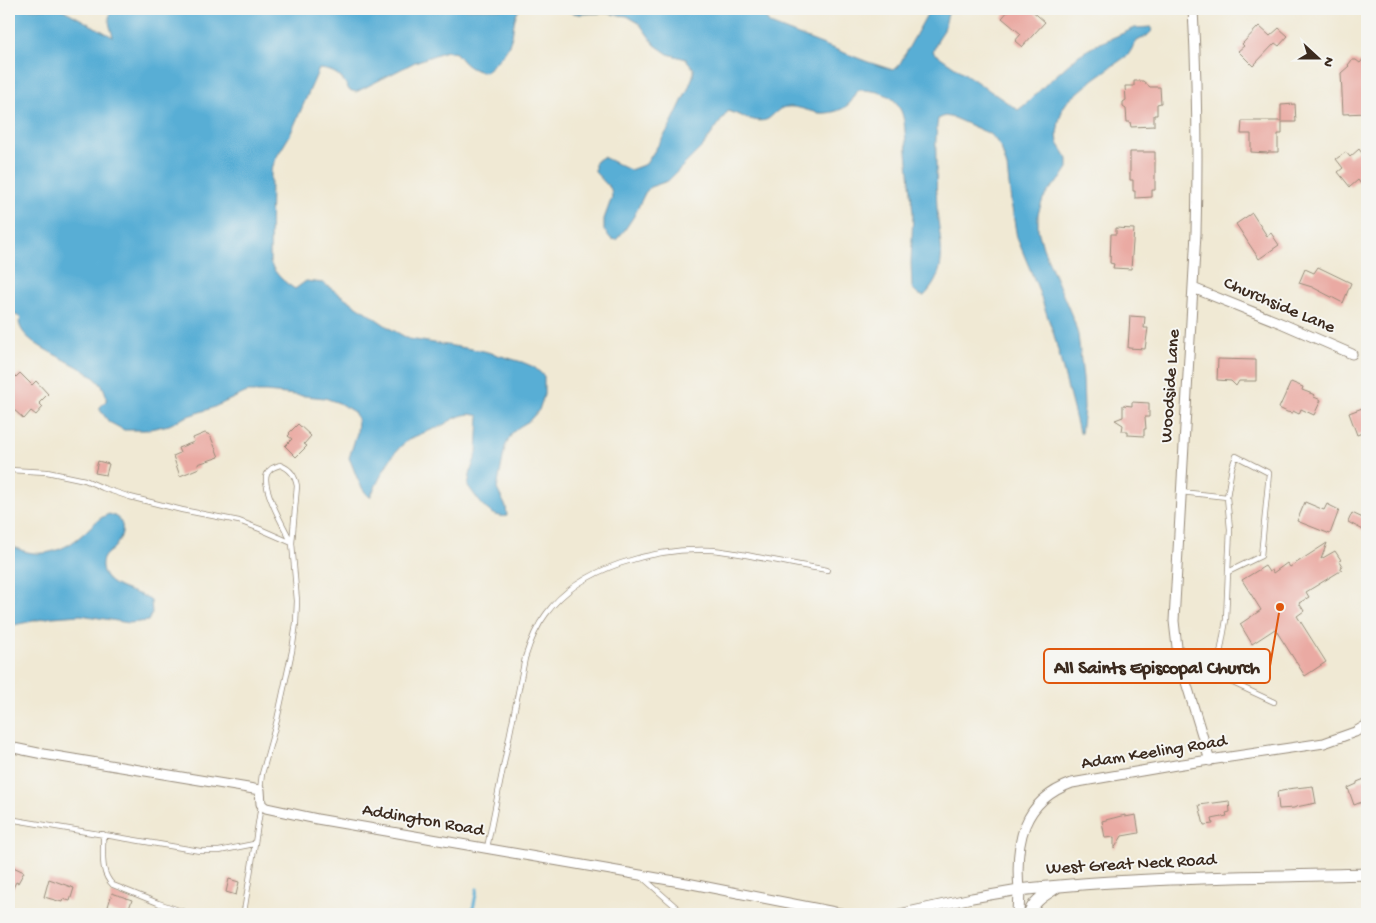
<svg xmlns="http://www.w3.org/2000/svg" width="1376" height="923" viewBox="0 0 1376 923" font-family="'Gochi Hand',sans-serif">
<rect width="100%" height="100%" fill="#f6f6f2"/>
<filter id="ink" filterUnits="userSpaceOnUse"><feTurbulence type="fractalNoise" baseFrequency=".02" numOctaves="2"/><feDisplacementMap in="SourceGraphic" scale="10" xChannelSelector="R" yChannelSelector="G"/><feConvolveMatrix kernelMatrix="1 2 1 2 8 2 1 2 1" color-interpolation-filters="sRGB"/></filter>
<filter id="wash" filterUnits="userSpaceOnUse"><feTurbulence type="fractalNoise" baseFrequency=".0096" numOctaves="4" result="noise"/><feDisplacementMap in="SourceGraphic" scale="20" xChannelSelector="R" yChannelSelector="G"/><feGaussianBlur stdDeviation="1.12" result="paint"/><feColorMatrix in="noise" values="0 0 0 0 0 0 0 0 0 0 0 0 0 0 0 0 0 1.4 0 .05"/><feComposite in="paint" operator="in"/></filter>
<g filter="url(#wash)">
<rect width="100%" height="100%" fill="#f0e9d4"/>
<path fill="#59aed5" stroke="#4a6c7a" d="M9 9H62L113 37C110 25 107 22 111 9H520C513 17 514 27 512 36 508 52 497 61 485 72 470 70 465 65 456 53L446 51 415 62 356 92 349 90C342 76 335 70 319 69L290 135 276 158 271 171 270 262C275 274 284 282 295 289L306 281 323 283 391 329 409 339 484 351 522 362 534 367 544 376V395L539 410 529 421 519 427 512 433 505 447 497 489 506 507 507 516C489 519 478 499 468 486L471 470 477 453 479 416C465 411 455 418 443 425 431 431 417 434 407 441 389 454 380 479 370 497 359 489 355 470 349 458L357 433 358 419 354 412 339 403 325 398 266 392H247L212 408 188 416 169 425 145 430H124L109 422 100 410V407L106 401C110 365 24 355 19 322L21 319C18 315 14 314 9 315Z
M557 9H761V12L770 24 868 62 893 70 898 67 930 9H949L944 30 938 39 933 52 1018 110 1027 103 1044 86 1079 55 1096 45 1135 28 1151 27 1152 31 1147 36 1137 41 1128 55 1094 79 1067 102 1063 108 1059 121 1057 134 1058 143 1068 159V168L1060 180 1051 188 1043 199 1038 214V230L1043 248 1074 321 1078 335 1083 378 1084 408 1081 434 1078 428 1054 335 1037 286 1017 238 1011 202 1007 167 1001 148 995 139 988 133 954 118 945 116 938 119C935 136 936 152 936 169 937 182 936 195 937 208 939 242 951 268 924 296L919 295 912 288 911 263 913 213 904 121C903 117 902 112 900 109 894 93 873 90 858 90 856 94 853 99 850 103 842 112 824 115 814 112 805 110 797 106 787 107 779 107 775 114 768 119 757 125 739 114 728 111L703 146 668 181 650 187 645 193 634 216 624 231 616 240 611 239 604 230V219L612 197 611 189 595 172V162L603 157 630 170 646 164 669 128 688 89 693 76 694 69 686 59 668 54 655 45 639 23 627 16 604 13 579 14Z
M109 514C128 519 124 536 114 548 110 552 106 553 103 559 101 564 102 569 104 574 113 591 138 590 151 601L152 613 148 621 129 623 81 615 52 617 9 626V544C35 561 63 553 84 533 93 525 98 518 109 514Z"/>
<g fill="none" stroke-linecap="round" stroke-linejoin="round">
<path stroke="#59aed5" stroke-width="3" d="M472 914 477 889"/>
</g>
<g id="blocks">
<path fill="#eaaaa3" d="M1010 9H1030L1045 22 1022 47 1015 41 1021 34 1002 18Z
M1259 26 1270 36 1279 28 1288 36 1279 46 1275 43 1253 66 1238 51 1244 46 1242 44Z
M1367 55V113L1343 114 1341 73 1349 66 1348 65 1352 60H1356L1360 63Z
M1134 81H1143L1150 87H1160L1161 103 1157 104V115H1154V126L1131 127 1130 122H1127L1126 109 1123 107V102L1126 100 1125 86H1134Z
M1295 104 1296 122H1282V134H1278V152H1268V153L1251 152V134H1241L1242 121H1281V105Z
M1359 149 1367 160V192L1358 180 1350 187 1338 172 1343 168 1336 159 1346 152 1350 157Z
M1130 152H1155V190H1152V197L1135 198V191H1133V180H1130Z
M1252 213 1267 236 1271 233 1279 245 1259 259 1236 224Z
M1116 228 1134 229 1131 269 1113 268 1114 264 1110 263 1111 234H1116Z
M1318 267 1351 283 1343 303 1312 287 1299 283 1305 269 1314 273Z
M1130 316 1145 317 1144 328H1148L1145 349 1128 348Z
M1218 359 1256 360V381H1239L1236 386 1231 381 1217 380Z
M20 373 32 385 36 381 48 394 39 403 43 407 36 415 31 411 24 419 11 407 12 406 9 403V379L13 374 16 377Z
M1291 382 1303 387 1302 390 1315 395 1314 397 1321 400 1314 415 1301 409 1299 414 1293 411 1292 413 1287 412 1279 408Z
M1132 402 1149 403V417H1145L1146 429H1144V436L1128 435V431H1122L1123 425 1115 420 1123 417V405L1132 406Z
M1365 407V408L1367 407V431L1357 435 1349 413Z
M298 424 311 436 304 444 307 446 296 457 285 446 292 439 288 436 290 434 289 433Z
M205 433 210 435 219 457 198 464 199 468 180 476 173 456 180 453 178 448 194 442 193 438Z
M98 461 109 464 106 475 95 473Z
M1305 502 1324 510 1327 504 1339 510 1330 534 1297 521Z
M1352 513 1367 520V532L1348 522Z
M1327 543 1321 559 1335 551 1341 560 1339 561 1342 566 1340 567 1342 570 1306 592 1309 597 1299 603 1304 611 1297 616 1326 662 1305 676 1275 629 1252 644 1240 624 1261 610 1242 580 1265 566 1269 572 1272 570 1273 573 1287 563 1290 567Z
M1367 778V800L1354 805 1348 788 1357 784V782Z
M1313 786 1316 803 1296 807 1294 808 1279 809 1277 792 1287 790V789Z
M1229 801 1230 812 1226 813 1227 816 1212 819 1213 824 1204 825 1199 805Z
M1125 815V817L1136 815 1139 833 1122 836 1114 849V837L1105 838 1102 821Z
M9 865 24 872 18 883 16 882 9 896Z
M49 879 74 888 70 901 63 899 62 902 44 897Z
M229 879 239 882 236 895 226 892Z
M112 893 132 900 127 914H121L107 910Z"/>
</g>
</g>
<g filter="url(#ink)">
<use href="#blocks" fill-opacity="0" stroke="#968a79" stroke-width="1"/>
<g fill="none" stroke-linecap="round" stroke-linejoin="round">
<defs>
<path id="service" d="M280 465C291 469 295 476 297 486L292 543C285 529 261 488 267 474 270 468 274 467 280 465Z
M9 470 47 472 85 480 103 488 130 497 182 510 239 521 260 529 292 543 297 601 296 623 292 651 277 720 262 774 260 790
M1181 492 1227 497 1230 529 1228 572 1226 620 1220 654 1205 670 1185 677
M1227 497 1232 467 1236 456 1269 473 1261 556 1228 572
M1205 670 1274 702
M9 819 200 851H219L254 844
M103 834C104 851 99 872 113 885L158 903 190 914
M487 848 525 658C530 642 536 627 546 614 581 566 655 548 711 550 726 551 741 554 756 557 780 561 803 566 827 570
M642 877 684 914
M243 914 245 906 261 805"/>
<path id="minor" d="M1193 9C1197 83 1198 158 1196 233L1174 621 1178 656 1210 761
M1193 288 1283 324 1352 354
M9 747 43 754 260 790 261 804 266 808 317 819 692 884 845 914
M899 914 972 898 1019 890C1015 842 1022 801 1072 783L1176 765 1324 743 1355 732 1367 725"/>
<path id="tertiary" d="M1018 914 1019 890C1134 877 1251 877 1367 874
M1029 914C1034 900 1045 895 1057 887"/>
</defs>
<use href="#service" stroke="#968a79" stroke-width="6"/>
<use href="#minor" stroke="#968a79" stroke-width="11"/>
<use href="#tertiary" stroke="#968a79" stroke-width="13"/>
<use href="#service" stroke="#fff" stroke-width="4.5"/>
<use href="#minor" stroke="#fff" stroke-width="9"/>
<use href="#tertiary" stroke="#fff" stroke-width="11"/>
</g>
</g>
<g text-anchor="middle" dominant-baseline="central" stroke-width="4" stroke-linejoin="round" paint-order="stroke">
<g font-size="18" fill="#3b2a1e" stroke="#f6f6f2">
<text transform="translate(1279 306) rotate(23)">Churchside Lane</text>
<text transform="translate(1171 386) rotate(-86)">Woodside Lane</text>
<text transform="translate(1154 753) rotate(-9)">Adam Keeling Road</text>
<text transform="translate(423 821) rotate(10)">Addington Road</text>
<text transform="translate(1131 865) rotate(-3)">West Great Neck Road</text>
</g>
</g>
<path fill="none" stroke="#df570d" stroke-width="2" d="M1280 607L1270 666"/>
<circle fill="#df570d" stroke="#f6f6f2" stroke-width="2" cx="1280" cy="607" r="5"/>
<rect fill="#f6f6f2" stroke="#df570d" stroke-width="2" x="1044" y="649" width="226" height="34" rx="5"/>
<g font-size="19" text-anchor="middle" font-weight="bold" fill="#3b2a1e">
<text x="1157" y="673">All Saints Episcopal Church</text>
</g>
<rect width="1376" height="923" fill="none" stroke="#f6f6f2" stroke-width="30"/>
<g transform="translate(1318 58) rotate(111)" stroke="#f6f6f2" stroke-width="4" paint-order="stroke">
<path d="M0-4L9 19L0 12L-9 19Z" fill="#3b2a1e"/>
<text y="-8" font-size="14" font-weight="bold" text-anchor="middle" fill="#3b2a1e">N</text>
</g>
</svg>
